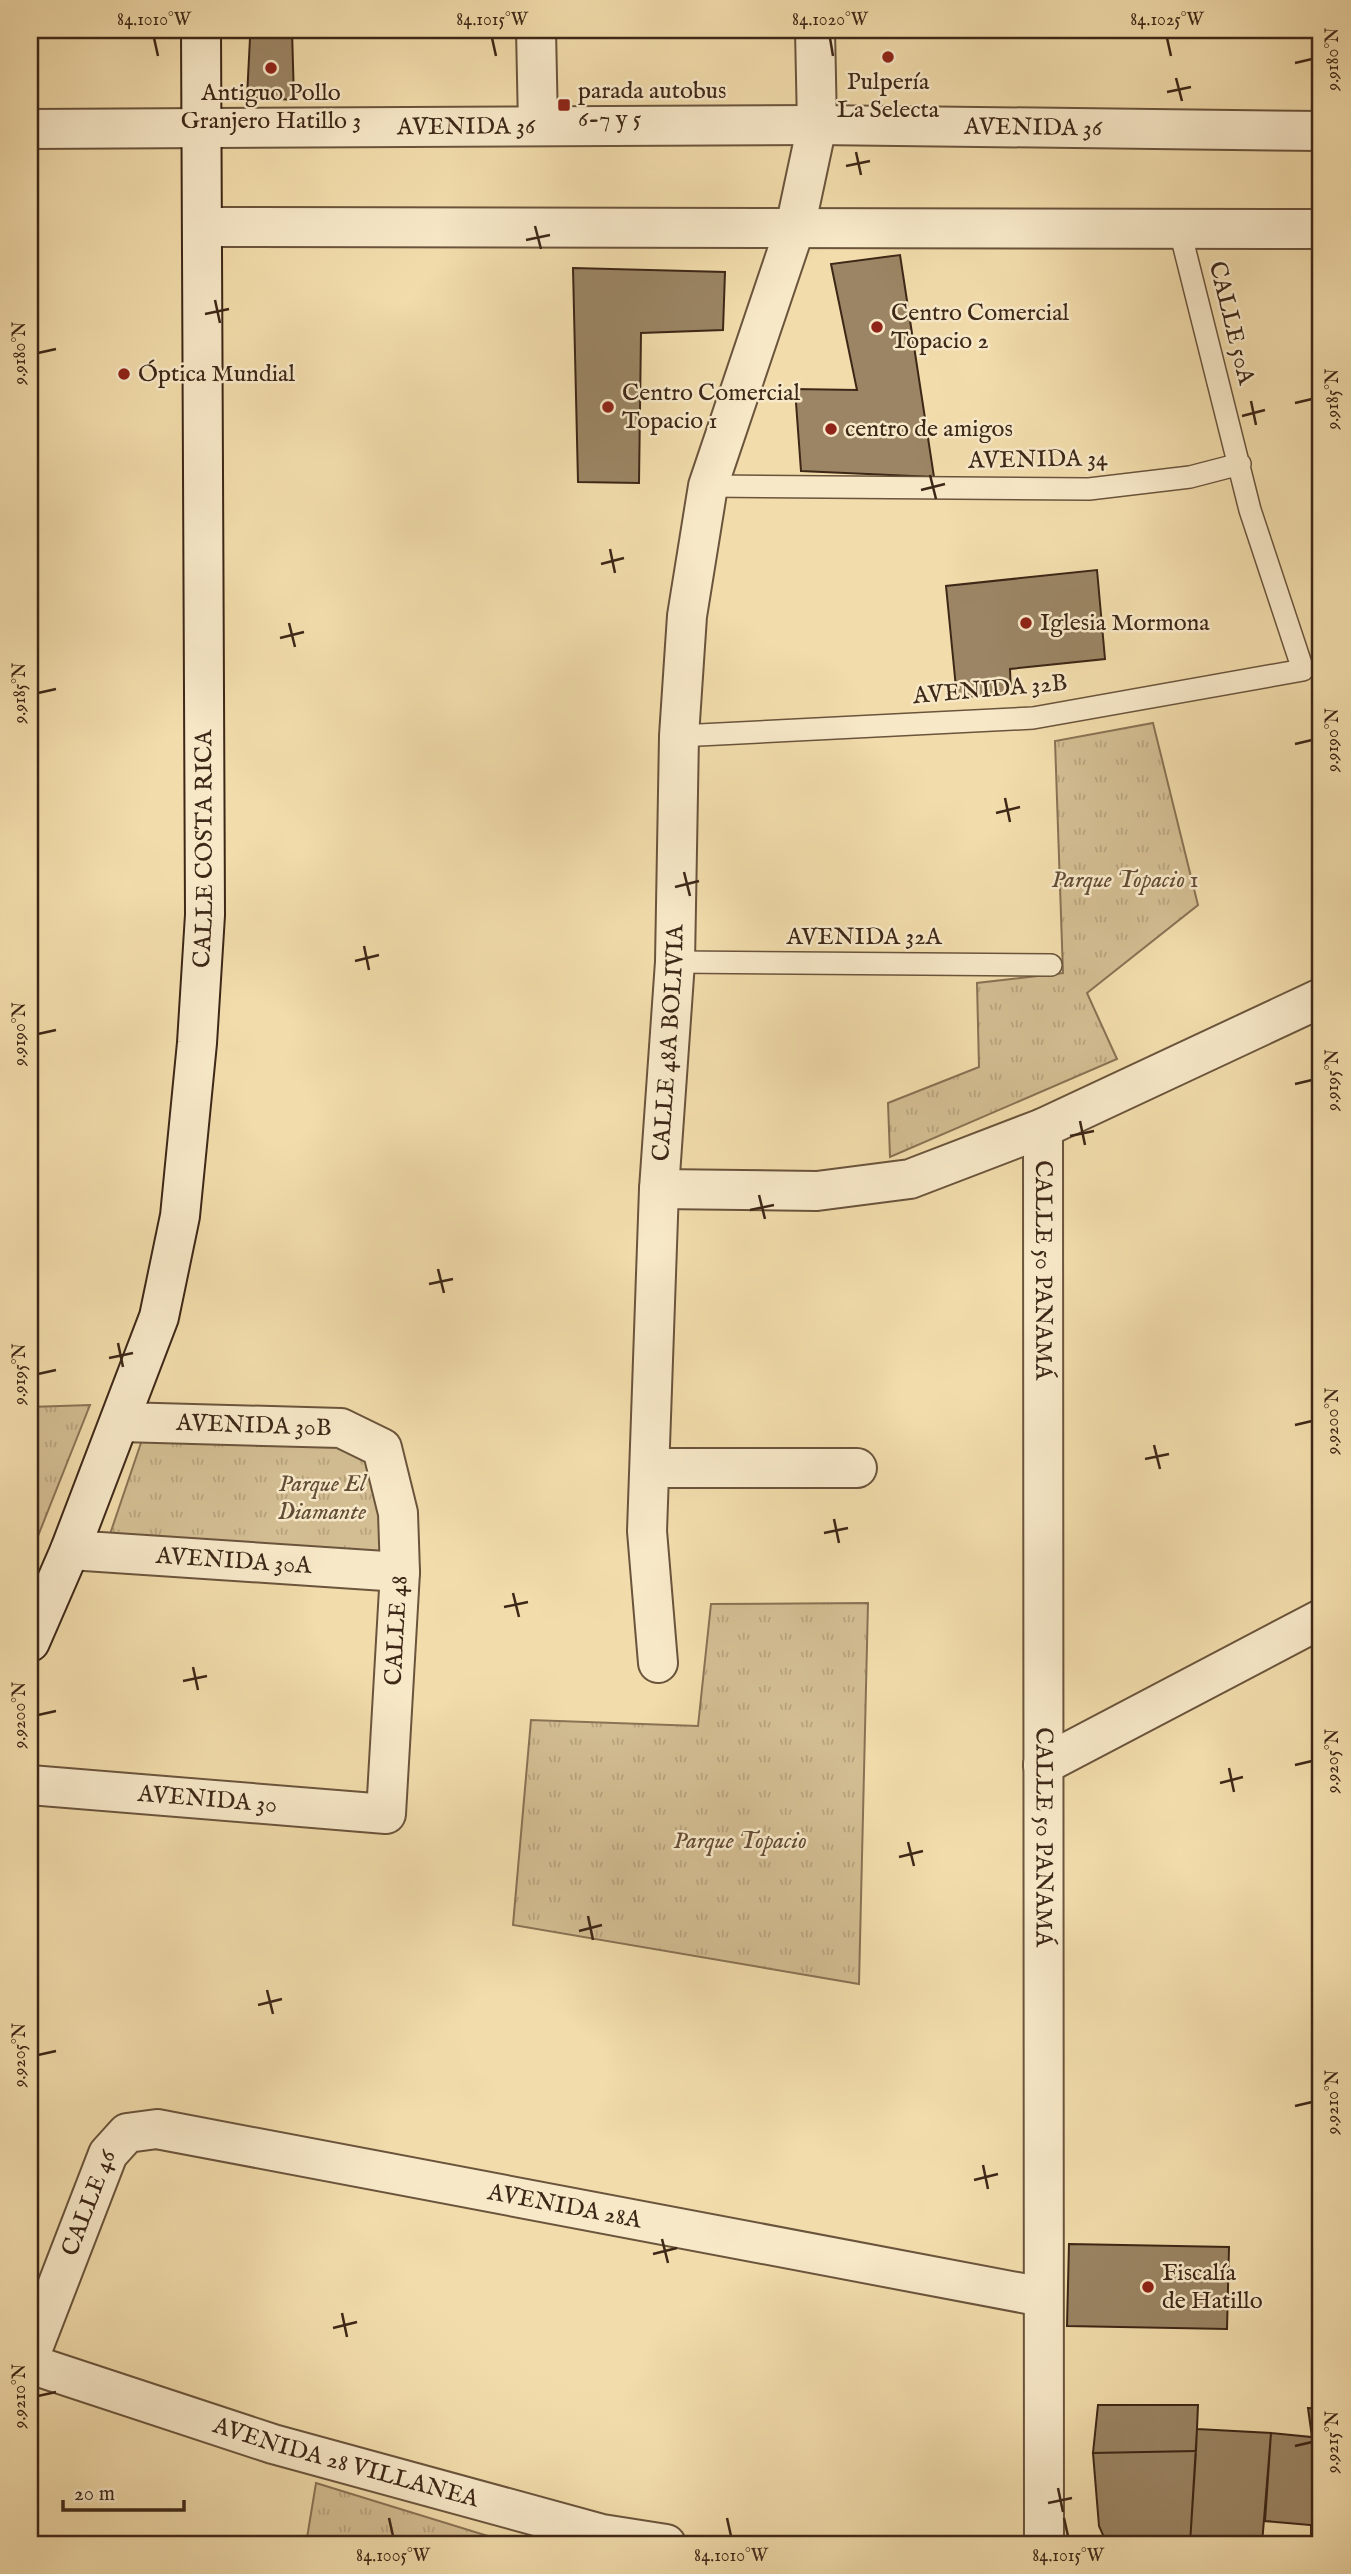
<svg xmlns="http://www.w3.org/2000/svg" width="1351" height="2574" viewBox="0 0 1351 2574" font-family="'IM FELL English',serif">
<defs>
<pattern id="park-tufts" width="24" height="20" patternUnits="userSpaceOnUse" patternTransform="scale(1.75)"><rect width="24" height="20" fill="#d3bd92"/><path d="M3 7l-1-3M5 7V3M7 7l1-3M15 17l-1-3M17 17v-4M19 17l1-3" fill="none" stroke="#b6a27d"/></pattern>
</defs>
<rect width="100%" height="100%" fill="#f2dcab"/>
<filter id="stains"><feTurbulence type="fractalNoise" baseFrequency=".00286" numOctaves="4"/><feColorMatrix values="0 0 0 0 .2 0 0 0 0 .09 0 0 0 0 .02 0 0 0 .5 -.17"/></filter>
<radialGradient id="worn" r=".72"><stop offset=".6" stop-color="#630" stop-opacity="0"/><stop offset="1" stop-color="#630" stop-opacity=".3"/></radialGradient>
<path fill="url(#park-tufts)" stroke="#887254" stroke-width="2" d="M1153 723 1198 905 1087 993 1117 1059 890 1157 888 1103 979 1067 977 983 1063 973 1055 741Z
M90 1405 36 1541H30V1407Z
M143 1437 332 1438 371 1460 386 1560 107 1543Z
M868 1603 859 1984 513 1925 531 1720 698 1726 711 1604Z
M316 2483 514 2544H306Z"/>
<path fill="#9b8564" stroke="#3d2717" stroke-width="2" d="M292 30 294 100 247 97 250 38Z
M900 255 934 477 801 471 795 389 857 390 831 264Z
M573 268 725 272 723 330 641 333 639 483 578 482Z
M1097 570 1105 659 1010 669 1011 692 957 698 946 586Z
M1069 2244 1229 2247 1227 2329 1067 2326Z
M1098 2405H1198L1196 2451 1093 2453Z
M1308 2408 1321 2409V2438L1312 2437Z
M1197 2429 1271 2433 1262 2544H1190Z
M1271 2433 1321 2438V2526L1265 2521Z
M1196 2451 1190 2544H1107L1099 2526 1093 2453Z
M1311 2525 1321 2526V2544H1311Z"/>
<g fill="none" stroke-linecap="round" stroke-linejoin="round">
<defs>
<path id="service" d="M708 486 1089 489 1190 477 1240 464
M679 736 1033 718 1303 670 1250 510 1180 231
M675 962 1051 965"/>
<g id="minor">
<path d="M536 30 538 125"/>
<path id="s1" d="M1043 1128 1044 2544"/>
<path d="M659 1189 817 1191 910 1179 1043 1128 1321 998"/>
<path d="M650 1468H857"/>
<path id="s2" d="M70 1550 400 1572"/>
<path id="s3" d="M658 1663 647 1531 659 1189 675 962 679 736 687 616 708 486 795 228 817 125 815 30"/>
<path d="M1043 1765 1321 1619"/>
<path id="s4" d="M30 1785 386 1814 400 1572 398 1513 382 1448 341 1428 121 1422"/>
<path id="s5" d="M30 2356 108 2154 127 2133 157 2129 1043 2297"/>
</g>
<g id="tertiary">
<path id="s6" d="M30 129 817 125 1321 131"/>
<path d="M203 227 1321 229"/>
<path id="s7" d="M30 2364 273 2444 602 2534 666 2544"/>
</g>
<g id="secondary">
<path id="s8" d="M30 1642 70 1550 159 1317 180 1216 197 1043 205 915 201 30"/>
</g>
</defs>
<use href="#service" stroke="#6a543c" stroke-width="24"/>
<use href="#minor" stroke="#6a543c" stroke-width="42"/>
<use href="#tertiary" stroke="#6a543c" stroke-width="42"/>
<use href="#secondary" stroke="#3d2717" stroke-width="42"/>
<use href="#service" stroke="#f7e8c8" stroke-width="21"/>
<use href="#minor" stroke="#f7e8c8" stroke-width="38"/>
<use href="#tertiary" stroke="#f7e8c8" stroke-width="38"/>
<use href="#secondary" stroke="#f7e8c8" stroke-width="38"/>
</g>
<path fill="none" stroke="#3d2717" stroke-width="2.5" d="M154 38 158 56M492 38 496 56M830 38 833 56M1167 38 1171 56M1295 63 1312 59M1176 78 1182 101M1167 92 1191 87M856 152 861 175M846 166 870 161M535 226 541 249M526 240 550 235M215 300 220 323M205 314 229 309M38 353 56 349M1251 401 1256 425M1295 403 1312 399M1242 416 1265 410M930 475 936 499M921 490 945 484M610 549 615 573M601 564 624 558M289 623 295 647M280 638 304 632M38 693 56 689M1295 744 1312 740M1005 798 1010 822M996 813 1020 807M684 872 690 896M675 887 699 881M364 946 369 970M355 961 379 955M38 1034 56 1030M1295 1084 1312 1080M1080 1121 1085 1145M1070 1136 1094 1131M759 1195 765 1219M750 1210 774 1205M438 1269 444 1293M429 1284 453 1279M118 1343 123 1367M109 1358 133 1353M38 1374 56 1370M1295 1425 1312 1421M1154 1445 1160 1469M1145 1459 1169 1454M834 1519 839 1543M824 1533 848 1528M513 1593 519 1617M504 1607 528 1602M193 1667 198 1690M183 1681 207 1676M38 1715 56 1711M1295 1765 1312 1761M1229 1768 1234 1792M1220 1783 1243 1777M908 1842 914 1866M899 1857 923 1851M588 1916 593 1940M579 1931 602 1925M267 1990 273 2014M258 2005 282 1999M38 2055 56 2051M1295 2106 1312 2102M983 2165 988 2189M974 2180 998 2174M662 2239 668 2263M653 2254 677 2248M342 2313 347 2337M333 2328 357 2322M38 2396 56 2392M1295 2446 1312 2442M1058 2488 1063 2512M1048 2503 1072 2498M389 2518 393 2536M727 2518 731 2536M1064 2518 1068 2536"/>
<g fill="#8f2418" stroke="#f7e8c8" stroke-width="2.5">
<circle cx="888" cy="57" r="7"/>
<circle cx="271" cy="68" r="7"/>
<rect x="557" y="98" width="14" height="14" rx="3.5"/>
<circle cx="877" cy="327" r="7"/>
<circle cx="124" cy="374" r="7"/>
<circle cx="608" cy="407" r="7"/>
<circle cx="831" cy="429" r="7"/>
<circle cx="1026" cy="623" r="7"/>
<circle cx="1148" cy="2287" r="7"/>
</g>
<g text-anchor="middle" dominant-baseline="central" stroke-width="5" stroke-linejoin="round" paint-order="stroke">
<g font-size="24" fill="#3d2717" stroke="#f7e8c8" text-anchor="start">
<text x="888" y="82" text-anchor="middle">Pulpería<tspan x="888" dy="28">La Selecta</tspan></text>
<text x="578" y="91">parada autobus<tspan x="578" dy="28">6-7 y 5</tspan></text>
<text x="271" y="93" text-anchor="middle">Antiguo Pollo<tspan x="271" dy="28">Granjero Hatillo 3</tspan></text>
<text x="891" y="313">Centro Comercial<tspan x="891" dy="28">Topacio 2</tspan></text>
<text x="138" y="374">Óptica Mundial</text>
<text x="622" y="393">Centro Comercial<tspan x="622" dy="28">Topacio 1</tspan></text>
<text x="845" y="429">centro de amigos</text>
<text x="1040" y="623">Iglesia Mormona</text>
<text x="1162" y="2273">Fiscalía<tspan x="1162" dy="28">de Hatillo</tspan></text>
</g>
<g font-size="24" fill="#3d2717" stroke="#f7e8c8">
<text stroke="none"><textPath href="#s6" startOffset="436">AVENIDA 36</textPath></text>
<text stroke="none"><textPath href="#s6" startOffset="1003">AVENIDA 36</textPath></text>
<text transform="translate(1231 323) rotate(76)">CALLE 50A</text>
<text transform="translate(1038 460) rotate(-1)">AVENIDA 34</text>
<text transform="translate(990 690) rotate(-5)">AVENIDA 32B</text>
<text stroke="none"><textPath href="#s8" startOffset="821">CALLE COSTA RICA</textPath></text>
<text x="864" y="937">AVENIDA 32A</text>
<text stroke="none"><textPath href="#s3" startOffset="621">CALLE 48A BOLIVIA</textPath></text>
<text stroke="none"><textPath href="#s1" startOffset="142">CALLE 50 PANAMÁ</textPath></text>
<text transform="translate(254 1426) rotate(2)">AVENIDA 30B</text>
<text stroke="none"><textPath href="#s2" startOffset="164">AVENIDA 30A</textPath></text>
<text stroke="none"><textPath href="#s4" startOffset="541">CALLE 48</textPath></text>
<text stroke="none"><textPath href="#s4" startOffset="178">AVENIDA 30</textPath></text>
<text stroke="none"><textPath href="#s1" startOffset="709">CALLE 50 PANAMÁ</textPath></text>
<text stroke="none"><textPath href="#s5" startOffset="164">CALLE 46</textPath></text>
<text stroke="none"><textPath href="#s5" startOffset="690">AVENIDA 28A</textPath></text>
<text stroke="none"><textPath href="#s7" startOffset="331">AVENIDA 28 VILLANEA</textPath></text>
</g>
<g font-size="24" font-style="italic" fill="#624c36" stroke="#f7e8c8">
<text x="1125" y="880">Parque Topacio 1</text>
<text x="322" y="1484">Parque El<tspan x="322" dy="28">Diamante</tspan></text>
<text x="740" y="1841">Parque Topacio</text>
</g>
</g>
<rect width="1351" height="2574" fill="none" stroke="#f2dcab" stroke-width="77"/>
<path d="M63 2500v10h121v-10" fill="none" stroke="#3d2717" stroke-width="3.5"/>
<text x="74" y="2500" font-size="21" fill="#3d2717" stroke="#f7e8c8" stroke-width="5" paint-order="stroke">20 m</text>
<rect x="38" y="38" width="1274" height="2498" fill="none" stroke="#3d2717" stroke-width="2.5"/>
<g font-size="18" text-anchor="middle" fill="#3d2717">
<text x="154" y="25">84.1010°W</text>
<text x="492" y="25">84.1015°W</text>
<text x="830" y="25">84.1020°W</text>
<text x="1167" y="25">84.1025°W</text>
<text transform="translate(1332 59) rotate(-90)" y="6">9.9180°N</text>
<text transform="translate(19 353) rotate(-90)" y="6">9.9180°N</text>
<text transform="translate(1332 399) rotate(-90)" y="6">9.9185°N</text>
<text transform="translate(19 693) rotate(-90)" y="6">9.9185°N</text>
<text transform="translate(1332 740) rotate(-90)" y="6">9.9190°N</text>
<text transform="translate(19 1034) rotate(-90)" y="6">9.9190°N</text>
<text transform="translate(1332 1080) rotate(-90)" y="6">9.9195°N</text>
<text transform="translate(19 1374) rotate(-90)" y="6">9.9195°N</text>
<text transform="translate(1332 1421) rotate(-90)" y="6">9.9200°N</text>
<text transform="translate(19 1715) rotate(-90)" y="6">9.9200°N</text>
<text transform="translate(1332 1761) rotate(-90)" y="6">9.9205°N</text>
<text transform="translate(19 2055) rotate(-90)" y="6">9.9205°N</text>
<text transform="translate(1332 2102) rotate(-90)" y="6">9.9210°N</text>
<text transform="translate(19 2396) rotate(-90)" y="6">9.9210°N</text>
<text transform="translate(1332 2442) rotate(-90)" y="6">9.9215°N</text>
<text x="393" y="2561">84.1005°W</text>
<text x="731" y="2561">84.1010°W</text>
<text x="1068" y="2561">84.1015°W</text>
</g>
<rect width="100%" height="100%" filter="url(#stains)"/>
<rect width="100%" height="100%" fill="url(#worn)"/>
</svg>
